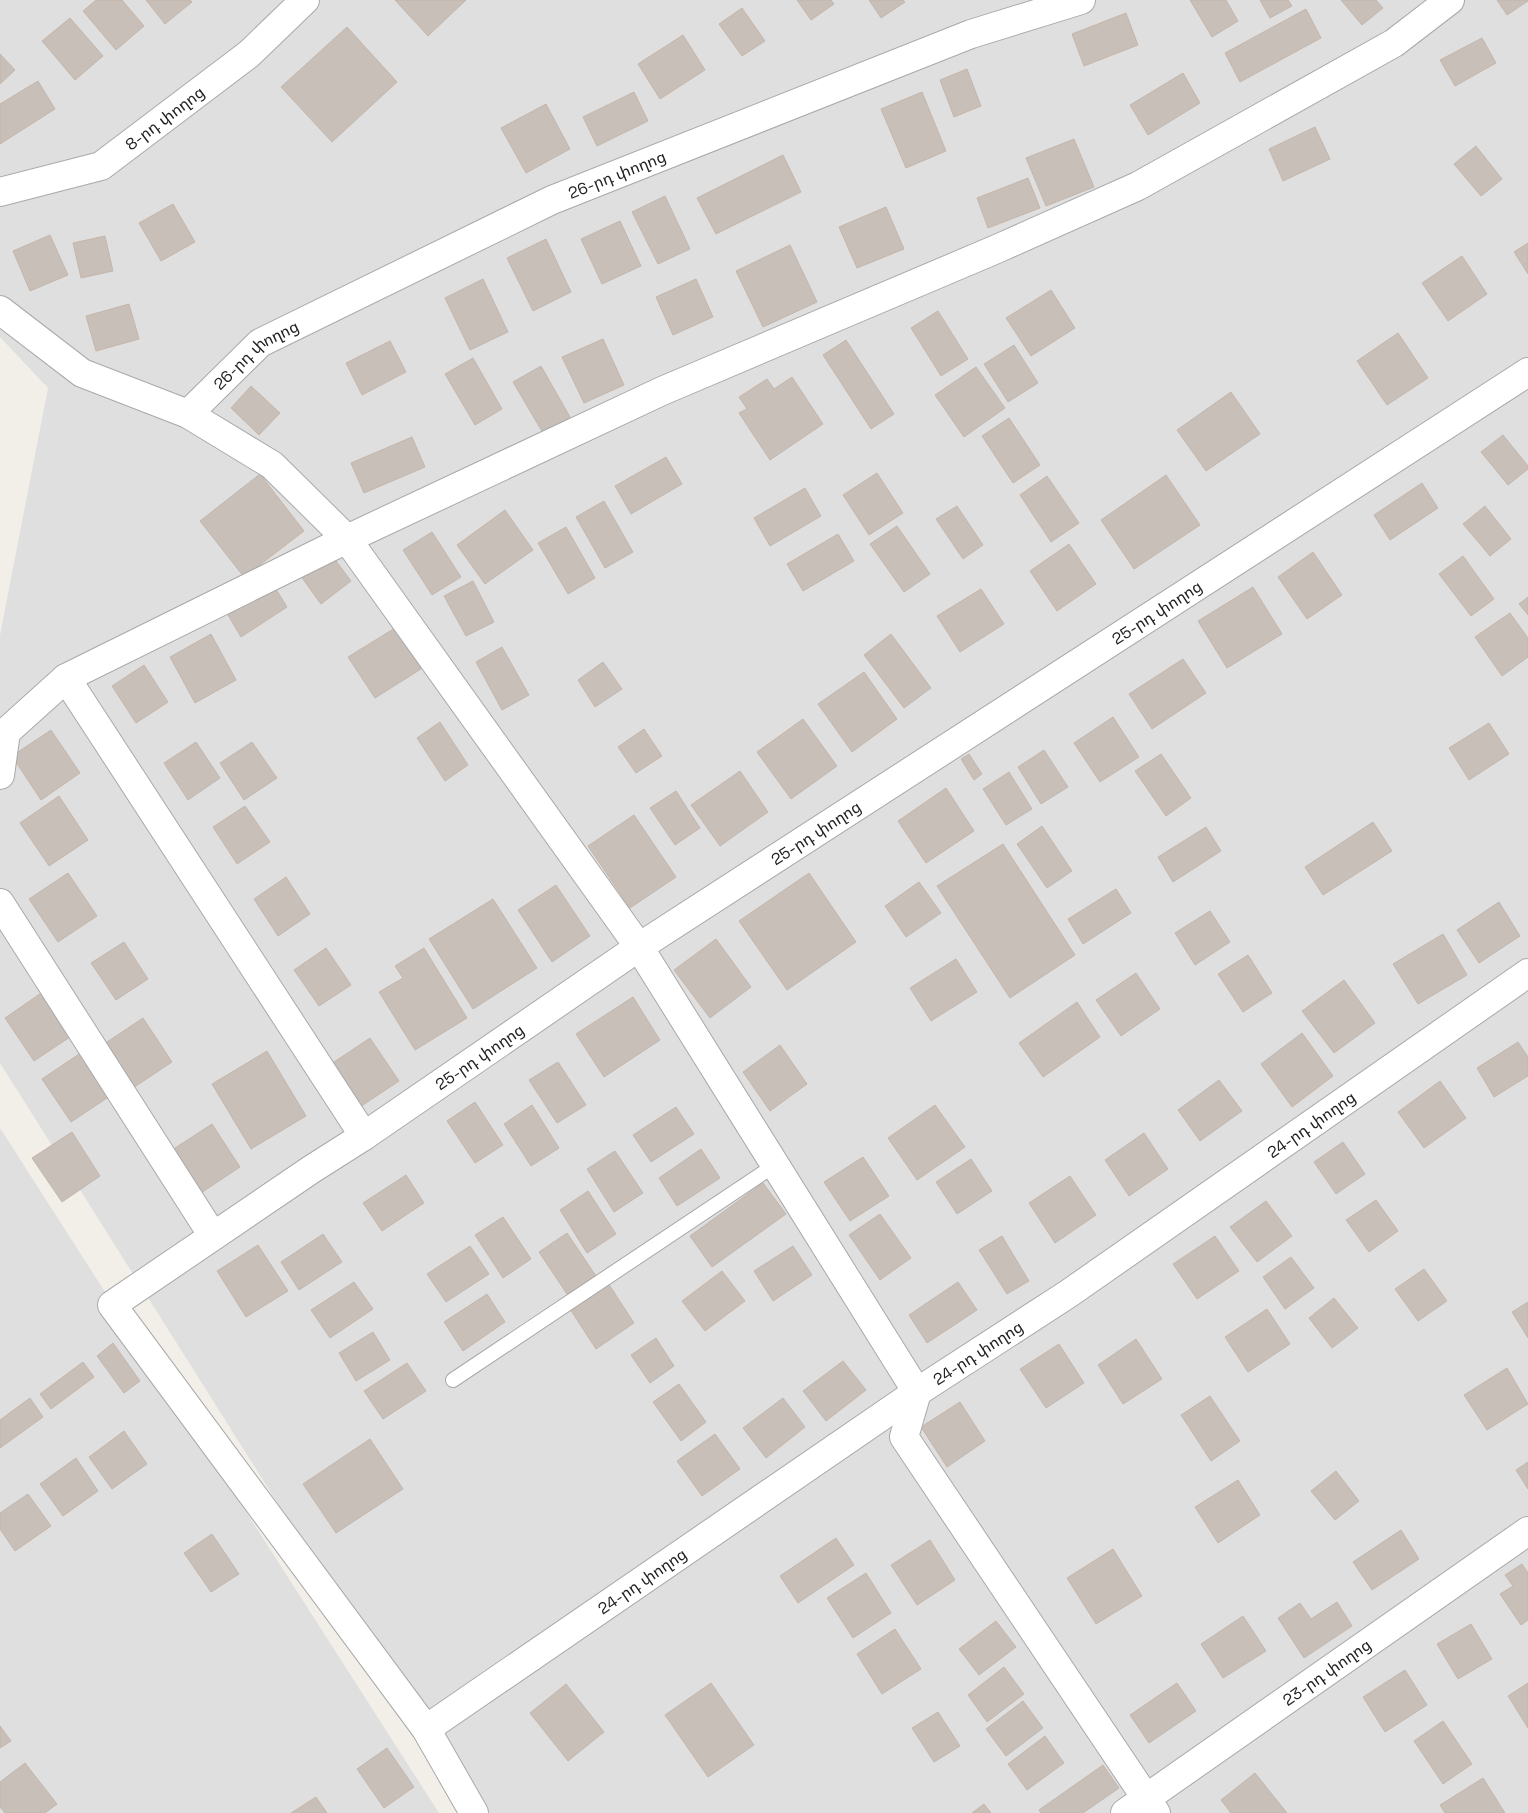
<svg xmlns="http://www.w3.org/2000/svg" width="1528" height="1813" viewBox="0 0 1528 1813" font-family="'Space Grotesk','Noto Sans Armenian',sans-serif">
<rect width="100%" height="100%" fill="#f2efe9"/>
<path fill="#e0dfdf" d="M0 0H1528V1813H473L0 1063V635L48 388 0 337Z
M0 1128 439 1813H0Z"/>
<path fill="#c7bfb8" stroke="#c4b6ab" d="M96 0H122L144 26 116 50 83 11Z
M146 0H190L192 2 165 24Z
M395 0H466L428 36Z
M797 0H831L834 4 811 20Z
M869 0H903L905 2 881 18Z
M1190 0H1226L1238 21 1212 37Z
M1260 0H1288L1292 6 1270 18Z
M1341 0H1376L1383 8 1362 25Z
M1497 0H1528V1L1507 15Z
M742 8 765 41 742 56 719 24Z
M1306 9 1321 38 1240 82 1225 53Z
M1126 13 1138 45 1084 66 1072 34Z
M70 18 103 56 75 80 42 41Z
M347 27 397 82 332 142 281 87Z
M683 35 705 70 660 99 638 64Z
M1482 38 1496 63 1455 86 1440 60Z
M0 54 15 70 0 84Z
M967 69 981 106 954 117 940 80Z
M1183 73 1200 103 1148 135 1130 105Z
M38 81 55 109 0 144V104Z
M634 92 648 121 597 146 583 117Z
M922 92 946 151 906 168 881 109Z
M546 104 570 149 526 173 501 128Z
M1315 127 1330 159 1283 181 1269 149Z
M1074 139 1094 187 1046 206 1026 158Z
M1476 146 1502 179 1481 196 1454 164Z
M783 155 801 192 716 234 697 198Z
M1028 178 1040 208 988 228 977 198Z
M665 196 690 249 658 264 632 212Z
M173 204 195 242 161 261 139 223Z
M886 207 904 249 857 268 839 227Z
M620 221 641 266 602 284 581 239Z
M50 235 68 275 30 291 13 251Z
M105 236 113 271 81 278 73 243Z
M546 239 571 292 533 311 507 258Z
M1528 243V274L1514 252Z
M790 245 817 302 763 327 736 271Z
M1462 256 1487 294 1448 321 1422 283Z
M483 279 508 332 470 350 445 298Z
M696 279 713 317 673 335 656 297Z
M1051 290 1075 328 1031 356 1006 318Z
M129 304 139 339 96 351 86 316Z
M938 311 968 359 941 376 911 328Z
M1398 333 1428 378 1387 405 1357 361Z
M603 339 624 385 584 403 562 357Z
M846 340 894 414 871 429 823 355Z
M390 341 406 372 362 395 346 363Z
M1014 345 1038 383 1008 402 984 364Z
M473 358 502 409 475 425 445 374Z
M541 366 570 417 543 433 513 382Z
M976 367 1005 408 964 437 935 395Z
M792 377 823 424 770 460 739 413 747 409 739 397 767 379 774 389Z
M251 386 280 413 259 435 231 408Z
M1231 392 1260 434 1206 471 1177 430Z
M1009 418 1040 465 1013 483 982 436Z
M1503 435 1528 466V469L1508 485 1481 452Z
M412 437 425 467 364 493 351 463Z
M666 457 682 484 631 514 615 486Z
M877 473 903 513 869 535 843 495Z
M260 474 304 531 244 577 200 521Z
M1166 475 1200 525 1134 569 1101 520Z
M1047 476 1079 523 1051 542 1020 495Z
M1422 483 1438 508 1390 540 1374 515Z
M805 488 821 516 770 546 754 518Z
M604 501 633 552 605 568 576 517Z
M957 506 983 545 963 559 936 519Z
M1485 506 1511 539 1490 556 1463 524Z
M505 510 533 550 485 584 457 545Z
M897 526 930 574 904 592 870 544Z
M566 527 595 578 568 594 538 543Z
M432 532 461 577 432 595 403 550Z
M838 534 854 561 803 591 787 564Z
M1069 544 1096 584 1057 611 1030 571Z
M1313 552 1342 595 1307 619 1278 577Z
M330 553 351 581 321 604 300 575Z
M1463 556 1494 599 1471 616 1439 574Z
M473 581 494 622 466 636 444 596Z
M274 586 287 607 241 637 228 615Z
M1253 587 1282 634 1227 668 1198 621Z
M981 589 1004 624 960 652 937 616Z
M1528 597V615L1519 604Z
M1510 613 1528 638V657L1502 676 1475 637Z
M395 628 421 669 375 698 348 657Z
M211 634 236 680 195 703 170 657Z
M891 634 931 688 904 708 864 655Z
M502 647 529 695 502 710 476 662Z
M1183 659 1206 693 1152 729 1129 694Z
M603 662 622 689 595 707 578 680Z
M144 665 168 702 136 723 112 686Z
M864 672 897 719 852 752 818 704Z
M1113 717 1139 757 1100 782 1074 743Z
M803 719 837 766 791 799 757 752Z
M440 722 468 765 445 781 417 738Z
M1489 723 1509 754 1469 780 1449 748Z
M644 729 662 756 636 773 618 747Z
M51 730 80 773 41 800 12 756Z
M196 742 220 778 188 800 164 763Z
M252 742 277 778 244 800 220 763Z
M1044 750 1068 787 1041 804 1018 767Z
M969 754 982 774 974 780 961 759Z
M1161 754 1191 798 1166 816 1135 771Z
M740 771 768 812 720 846 691 805Z
M1009 772 1032 809 1006 825 983 789Z
M946 788 974 831 926 863 898 821Z
M676 791 700 828 675 845 650 808Z
M59 796 88 840 49 866 20 823Z
M245 806 270 842 237 864 213 827Z
M634 815 676 877 630 908 588 846Z
M1373 822 1392 851 1323 895 1305 867Z
M1042 826 1072 871 1047 888 1017 844Z
M1206 827 1221 851 1173 882 1158 857Z
M1003 844 1075 955 1010 998 937 886Z
M68 873 97 916 58 942 29 899Z
M809 873 856 942 787 990 739 921Z
M286 877 310 914 278 936 254 899Z
M919 882 941 913 906 937 885 906Z
M556 885 590 936 552 962 518 910Z
M1116 889 1131 913 1083 944 1068 919Z
M493 899 537 968 473 1009 429 939Z
M1499 902 1520 936 1479 963 1457 930Z
M1210 911 1230 942 1195 965 1175 933Z
M1443 934 1467 975 1418 1004 1393 964Z
M716 939 751 987 710 1018 674 970Z
M124 942 148 979 116 1000 91 963Z
M326 948 351 985 319 1006 294 970Z
M424 948 467 1018 415 1050 379 992 403 978 395 966Z
M1248 955 1272 993 1243 1012 1218 974Z
M956 959 977 992 931 1021 910 988Z
M1136 973 1160 1009 1121 1036 1096 1000Z
M1344 980 1375 1023 1334 1053 1302 1011Z
M44 991 73 1035 34 1061 5 1018Z
M633 997 660 1040 604 1077 576 1034Z
M1077 1002 1100 1037 1043 1077 1019 1043Z
M143 1018 172 1062 133 1088 104 1044Z
M1302 1033 1333 1076 1292 1107 1261 1064Z
M370 1038 399 1081 360 1107 331 1064Z
M1518 1042 1528 1057V1076L1494 1097 1477 1068Z
M780 1045 807 1084 770 1111 743 1072Z
M267 1051 306 1116 251 1149 212 1084Z
M82 1052 110 1096 71 1122 42 1079Z
M558 1062 586 1105 557 1123 529 1080Z
M1219 1080 1242 1111 1200 1141 1178 1110Z
M1440 1081 1466 1118 1424 1148 1398 1112Z
M475 1102 503 1145 475 1163 447 1121Z
M532 1105 559 1148 531 1166 504 1124Z
M935 1105 965 1147 917 1180 888 1138Z
M676 1107 694 1134 651 1162 633 1135Z
M212 1124 240 1167 201 1193 172 1150Z
M72 1132 100 1176 62 1202 32 1158Z
M1144 1133 1168 1169 1129 1196 1105 1160Z
M1343 1142 1365 1174 1336 1194 1314 1162Z
M701 1149 720 1178 677 1206 659 1178Z
M615 1151 643 1193 614 1212 587 1169Z
M863 1157 889 1196 850 1221 824 1182Z
M971 1159 992 1191 957 1214 936 1182Z
M406 1175 424 1203 382 1231 363 1203Z
M1070 1176 1096 1215 1055 1243 1029 1203Z
M763 1183 786 1214 712 1267 690 1236Z
M588 1191 616 1234 587 1253 560 1210Z
M1376 1200 1398 1231 1369 1252 1346 1220Z
M1266 1201 1292 1236 1257 1262 1230 1227Z
M880 1214 911 1258 880 1280 849 1235Z
M503 1217 531 1259 503 1278 475 1235Z
M567 1233 596 1276 567 1294 539 1252Z
M323 1234 342 1262 299 1290 281 1262Z
M1002 1236 1029 1281 1007 1294 979 1250Z
M1215 1236 1239 1271 1197 1299 1173 1264Z
M258 1245 288 1291 246 1317 217 1271Z
M470 1246 489 1274 446 1302 427 1274Z
M793 1246 812 1275 773 1301 754 1271Z
M1291 1257 1314 1288 1285 1309 1263 1277Z
M1424 1269 1447 1301 1418 1321 1395 1289Z
M722 1271 745 1301 705 1331 682 1301Z
M354 1282 373 1309 330 1338 311 1310Z
M958 1282 977 1310 927 1343 909 1315Z
M608 1283 634 1323 596 1349 570 1309Z
M487 1294 505 1322 463 1351 444 1322Z
M1334 1298 1358 1328 1332 1348 1309 1318Z
M1528 1302V1338L1512 1312Z
M1267 1309 1290 1344 1248 1372 1225 1337Z
M373 1332 390 1360 356 1381 339 1353Z
M656 1338 674 1366 650 1383 631 1355Z
M1136 1339 1162 1379 1123 1404 1098 1365Z
M113 1343 140 1381 124 1393 97 1356Z
M1059 1344 1084 1383 1046 1408 1020 1369Z
M843 1361 866 1390 826 1421 803 1391Z
M83 1362 94 1377 51 1409 40 1394Z
M407 1363 426 1391 383 1419 364 1391Z
M1507 1368 1528 1404 1487 1430 1464 1395Z
M679 1384 706 1422 681 1441 653 1402Z
M1210 1396 1240 1441 1211 1461 1181 1415Z
M30 1398 43 1417 0 1448V1420Z
M783 1398 805 1427 766 1458 743 1428Z
M960 1402 985 1441 947 1467 921 1427Z
M124 1431 147 1464 112 1489 89 1457Z
M715 1434 740 1469 702 1496 677 1461Z
M370 1439 403 1489 336 1533 303 1484Z
M76 1458 98 1491 63 1516 40 1484Z
M1528 1462V1489L1516 1470Z
M1336 1471 1359 1501 1335 1520 1311 1491Z
M1238 1480 1260 1515 1218 1543 1195 1507Z
M28 1494 51 1526 15 1551 0 1529V1513Z
M1401 1530 1419 1559 1372 1590 1353 1562Z
M212 1534 239 1574 211 1592 184 1553Z
M836 1538 854 1565 798 1603 780 1576Z
M930 1540 955 1580 917 1605 891 1565Z
M1113 1549 1142 1596 1096 1624 1067 1578Z
M1522 1564 1528 1573V1620L1521 1625 1500 1594 1513 1586 1505 1575Z
M866 1573 891 1613 853 1638 827 1598Z
M1337 1602 1352 1626 1304 1658 1278 1618 1300 1603 1311 1619Z
M1243 1616 1266 1651 1223 1678 1201 1644Z
M996 1621 1016 1647 979 1675 959 1649Z
M1471 1624 1492 1659 1458 1679 1437 1644Z
M895 1629 921 1669 882 1694 857 1654Z
M1004 1667 1024 1694 987 1722 968 1695Z
M1405 1670 1427 1705 1385 1732 1363 1697Z
M711 1683 754 1745 708 1777 665 1715Z
M1177 1683 1196 1711 1149 1743 1130 1715Z
M1528 1683V1728L1508 1696Z
M566 1684 604 1732 568 1761 530 1713Z
M1023 1701 1043 1728 1006 1756 986 1729Z
M938 1712 960 1746 934 1762 912 1728Z
M1443 1721 1472 1764 1443 1784 1414 1741Z
M0 1726 11 1741 0 1748Z
M1045 1736 1064 1763 1027 1790 1008 1764Z
M387 1748 414 1787 384 1808 357 1769Z
M25 1763 57 1804 45 1813H5L0 1807V1782Z
M1103 1765 1119 1788 1083 1813H1041L1039 1810Z
M1255 1773 1287 1813H1231L1221 1800Z
M1483 1778 1505 1813H1445L1440 1805Z
M316 1797 327 1813H291Z
M984 1804 991 1813H972Z"/>
<g fill="none" stroke-linecap="round" stroke-linejoin="round">
<defs>
<path id="service" d="M453 1380 775 1165"/>
<g id="minor">
<path id="s1" d="M0 192 101 166 249 54 305 0"/>
<path d="M0 310 82 373 188 414 272 465 347 539 639 947 917 1392 904 1437 1156 1813"/>
<path id="s2" d="M188 414 260 343 552 200 971 34 1081 0"/>
<path d="M66 678 364 1136"/>
<path d="M0 775 6 732 66 678 347 539 662 391 999 248 1138 186 1394 43 1450 0"/>
<path d="M0 903 213 1236"/>
<path id="s3" d="M426 1729 917 1392 1068 1294 1528 973"/>
<path id="s4" d="M474 1813 426 1729 112 1305 312 1169 364 1136 639 947 1528 372"/>
<path id="s5" d="M1125 1813 1528 1531"/>
</g>
</defs>
<use href="#service" stroke="#a9a9a9" stroke-width="16"/>
<use href="#minor" stroke="#a9a9a9" stroke-width="30"/>
<use href="#service" stroke="#fff" stroke-width="14"/>
<use href="#minor" stroke="#fff" stroke-width="28"/>
</g>
<g text-anchor="middle" dominant-baseline="central" stroke-width="4" stroke-linejoin="round" paint-order="stroke">
<g font-size="16" fill="#222" stroke="#fff">
<text stroke="none"><textPath href="#s1" startOffset="184">8-րդ փողոց</textPath></text>
<text stroke="none"><textPath href="#s2" startOffset="496">26-րդ փողոց</textPath></text>
<text stroke="none"><textPath href="#s2" startOffset="91">26-րդ փողոց</textPath></text>
<text stroke="none"><textPath href="#s4" startOffset="1878">25-րդ փողոց</textPath></text>
<text stroke="none"><textPath href="#s4" startOffset="1472">25-րդ փողոց</textPath></text>
<text stroke="none"><textPath href="#s4" startOffset="1068">25-րդ փողոց</textPath></text>
<text stroke="none"><textPath href="#s3" startOffset="1072">24-րդ փողոց</textPath></text>
<text stroke="none"><textPath href="#s3" startOffset="668">24-րդ փողոց</textPath></text>
<text stroke="none"><textPath href="#s3" startOffset="262">24-րդ փողոց</textPath></text>
<text stroke="none"><textPath href="#s5" startOffset="246">23-րդ փողոց</textPath></text>
</g>
</g>
</svg>
